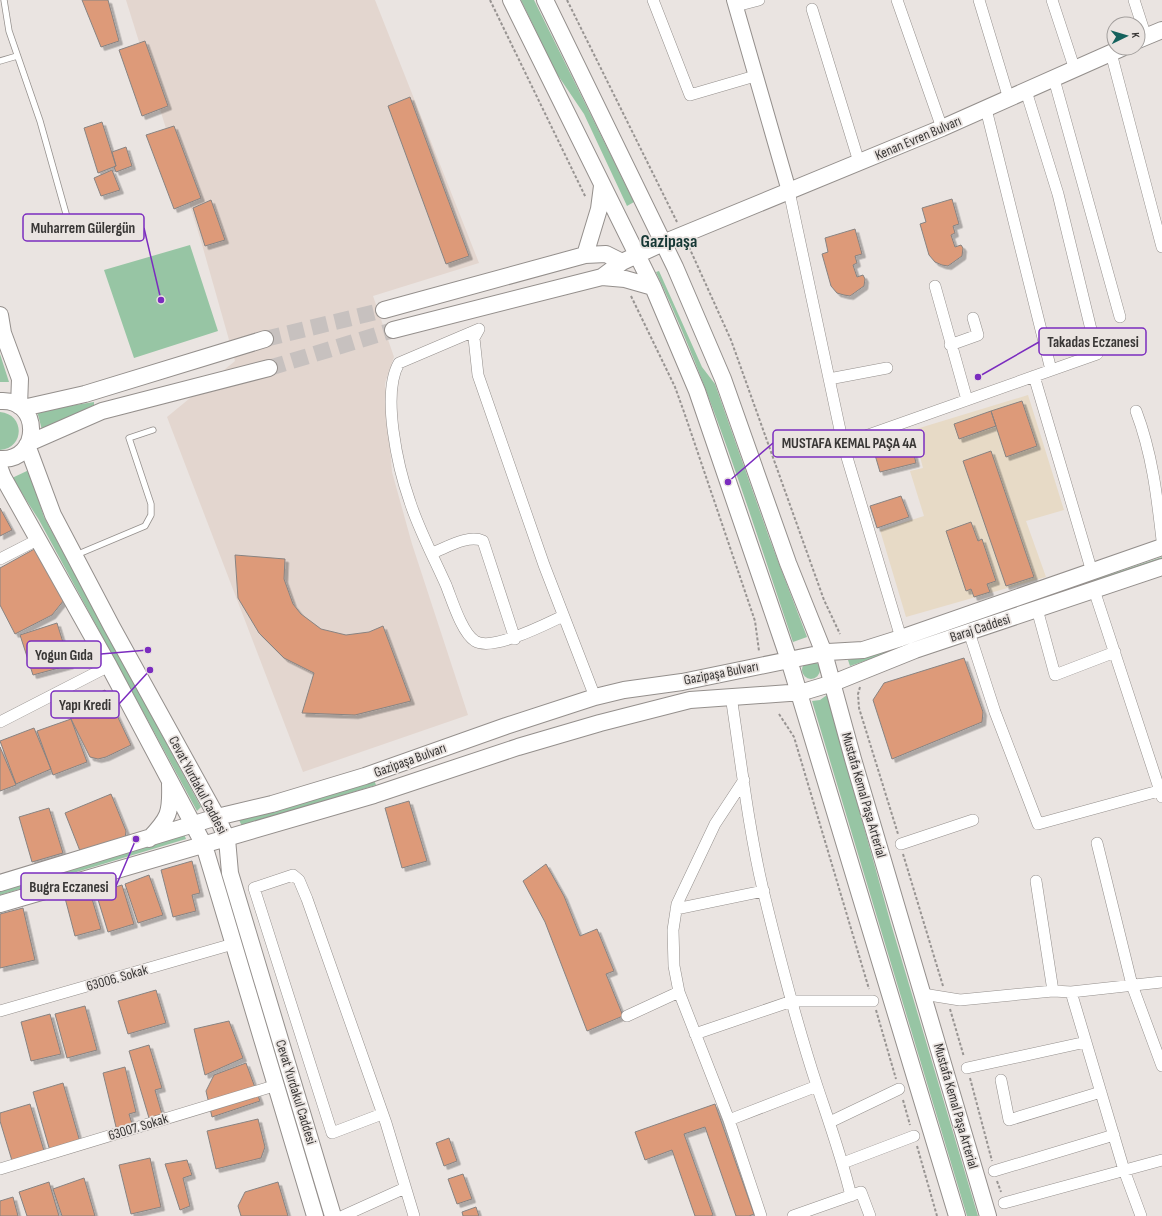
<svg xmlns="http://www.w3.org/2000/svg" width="1162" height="1216" viewBox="0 0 1162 1216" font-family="'Sofia Sans Condensed',sans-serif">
<defs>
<filter id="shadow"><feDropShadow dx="3.5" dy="3.5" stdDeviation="0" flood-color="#0004"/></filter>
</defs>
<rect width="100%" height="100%" fill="#eae4e1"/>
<path fill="#e3d6cf" d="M126 0H375L479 263 373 296 394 357 385 383 392 472 412 544 468 715 303 772 167 417 235 361 201 241Z"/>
<path fill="#e7dac6" d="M1028 395 1064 510 1026 521 1046 577 906 617 880 530 924 516 910 471 923 468 913 430Z"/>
<path fill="#97c5a4" d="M521 0H534L634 202 627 206 584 114 555 71Z
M190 245 218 331 134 358 104 270Z
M659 271 702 367 715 384 770 540 807 637 793 642C751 518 712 391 656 272Z
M0 354 9 382H0Z
M94 402V405L42 430 37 411Z
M0 412C25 414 25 448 0 450Z
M29 470 44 517 201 807 197 811 39 520 12 478Z
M1162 557V559L850 666 848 660 872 654Z
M802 670a9 9 0 1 1 18 0a9 9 0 1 1-18 0Z
M827 695 891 924 978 1216H967L812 701 820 700Z
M374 780 376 785 242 826 239 820Z
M184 834 186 839 0 895V890Z
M224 872 324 1216H321L222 873Z"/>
<path fill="#dd9a79" stroke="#888381" filter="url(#shadow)" d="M82 0H108L119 41 101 47Z
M145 41 168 106 142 116 119 50Z
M410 97 469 256 446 264 388 106Z
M102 122 116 166 98 173 84 128Z
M174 126 201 198 174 209 146 135Z
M126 147 132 166 116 172 114 167 116 166 112 152Z
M112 170 120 190 101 196 94 178Z
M952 199 959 224 953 226 955 233 951 235 955 247 961 245 963 248 962 256 948 266 942 265 935 262 929 255 920 224 926 222 922 208Z
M211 200 225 240 205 246 193 208Z
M855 229 862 254 855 256 857 263 853 265 857 277 863 275 865 279 864 286 850 296 844 295 837 293 831 286 822 254 828 252 825 238Z
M1022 401 1037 446 1006 457 991 411Z
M991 411 996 426 959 439 954 424Z
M910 438 916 463 880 472 873 448Z
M991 451 1034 577 1006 586 963 461Z
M901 496 909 517 877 528 870 506Z
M0 508 12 530 0 536Z
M971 522 978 541 982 539 996 581 987 584 990 592 974 597 971 589 966 591 946 531Z
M38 547 64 600 52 615 15 634 0 605V568Z
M235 555 285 559 284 579 293 604 301 614 321 629 346 635 369 632 383 626 411 701 355 715 302 713 314 673 284 658 259 633 238 598Z
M57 623 70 665 33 675 20 635Z
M964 658 983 712 982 722 892 759 873 700 884 683Z
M105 690 131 745 106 757 98 759 90 757 66 709Z
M71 719 87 762 53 775 37 731Z
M34 728 51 769 16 784 0 741Z
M0 747 16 785 0 791Z
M111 794 126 831 125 839 82 856 65 813Z
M409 801 427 861 402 868 385 808Z
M49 808 63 853 32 862 19 817Z
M192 861 200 893 192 895 196 911 173 917 161 870Z
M546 864 564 896 580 936 597 929 614 971 606 974 623 1016 587 1031 545 922 523 881Z
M149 875 163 915 138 923 125 884Z
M122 885 134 924 108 932 96 893Z
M90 892 101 929 75 936 65 898Z
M23 908 35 960 0 968V914Z
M156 990 166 1023 128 1034 118 1001Z
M85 1006 97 1050 67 1058 55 1014Z
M50 1014 61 1054 31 1061 21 1022Z
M229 1021 243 1058 205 1075 194 1029Z
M149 1045 162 1088 155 1090 162 1114 149 1118 129 1051Z
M246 1063 260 1101 212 1117 206 1091 214 1075Z
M125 1067 136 1112 129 1114 133 1127 117 1131 103 1073Z
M63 1083 80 1142 50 1151 33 1092Z
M30 1104 45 1154 13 1164 0 1121V1113Z
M715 1104 754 1214 749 1216H736L705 1127 684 1134 713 1215 711 1216H695L672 1150 645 1160 635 1132Z
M258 1119 265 1147 261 1158 216 1169 207 1131Z
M449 1138 457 1161 444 1166 436 1143Z
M150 1158 161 1207 131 1214 119 1165Z
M187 1160 192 1175 183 1178 190 1206 180 1210 165 1164Z
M463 1174 472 1199 457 1204 448 1179Z
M84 1178 95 1216H62L53 1189Z
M49 1182 59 1216H27L19 1192Z
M278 1182 288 1216H241L238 1206 245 1192Z
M13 1197 18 1216H0V1201Z
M476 1207 479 1216H463L462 1212Z"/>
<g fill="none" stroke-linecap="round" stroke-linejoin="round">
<path stroke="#c7c1bf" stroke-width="16" stroke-dasharray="16 8" stroke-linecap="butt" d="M265 339 384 310
M269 368 393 330"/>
<defs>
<path id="service" d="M4 0 9 31 40 121 72 235
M0 61 17 56
M76 555 145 526 151 515V504L129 438 153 430"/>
<path id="minor" d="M653 0 690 95 755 76
M897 0 942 128
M979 0 1009 99
M1052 0 1075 70
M1134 0 1146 37
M736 6 759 0
M812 9 859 162
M1111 53 1162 247
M1054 79 1120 317
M986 109 1051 370
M789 191 843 444 901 638
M935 286 967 400
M479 329 399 363C381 394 398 468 410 502 419 530 434 558 446 585 452 600 462 633 475 641 492 652 546 624 563 616
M479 329 474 338 478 375 544 565 595 697
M950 345 978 335 973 318
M1034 376 1092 572
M829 379 887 368
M1136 411C1152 453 1157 496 1162 540
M843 444 1097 354 1058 194 1026 91
M432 553C446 548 468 534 483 541L515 639
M0 559 39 539
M1094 590 1162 797
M1037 609 1055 675 1115 652
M969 632 995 712 1038 824 1162 790
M731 696C741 761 748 826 763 890 779 956 796 1022 817 1086 829 1122 842 1158 851 1196
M0 722 109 666
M744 780 715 824 677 904 673 930 674 966 679 992 729 1120 761 1216
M1097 843 1132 985 1162 1066
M901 844 973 820
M1036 881 1053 991
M676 909 764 891
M1071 992 1124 1170 1141 1216
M923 994 960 1000 1053 991 1071 992 1162 982
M0 1011 233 944
M627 1016 679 992
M695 1034 792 1001H873
M967 1068 1086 1042
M1001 1080 1009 1120 1101 1092
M382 1114 332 1133 254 888 293 875 299 880 307 899 386 1123 414 1216
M729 1120 817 1086
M830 1122 899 1089
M843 1163 914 1136
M0 1169 277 1085
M994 1171 1114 1135
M1004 1203 1162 1160
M343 1216 405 1188
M793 1216 861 1192 870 1216"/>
<path id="tertiary" d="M734 0 789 191"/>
<path id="secondary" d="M511 0 653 287 697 391 789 660 957 1216
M545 0 675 267 723 379 788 563 824 653 853 759 988 1216
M1138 40 1162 30
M585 255 599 209 602 186
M602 277 625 279 653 287
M384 310 585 255 606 254 622 262
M0 315 3 333 20 379 19 406
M393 330 602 277 622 262 663 243 942 128 1122 48
M0 401C42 398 41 462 0 459
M23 408 85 394 265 339
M29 443 102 411 269 368
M27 445 53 515 112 627 217 817 227 839 230 873 333 1216
M0 469 3 477 109 666 204 845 315 1216
M149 839C169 818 171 813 170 784
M0 883 217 817 272 804 365 776 506 726 595 697 624 690 682 682 828 652 863 650 901 638 1162 547
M0 904 374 795 518 747 600 723 690 700 803 692 833 683 915 650 1162 567"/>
</defs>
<use href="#service" stroke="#948f8c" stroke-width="7"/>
<use href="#minor" stroke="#948f8c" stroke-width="12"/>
<use href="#tertiary" stroke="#948f8c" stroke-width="16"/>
<use href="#secondary" stroke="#948f8c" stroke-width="18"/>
<path stroke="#989492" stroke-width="2" stroke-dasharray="3 2" stroke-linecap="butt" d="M490 0 586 198
M567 0 677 222
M689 247 731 340 824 600 840 634
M631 296 675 387 684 412 755 621 759 651
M860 687 858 694 859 708 898 834
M779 714 794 737 869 989
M903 854 943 986
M950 1009 964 1057
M876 1010 896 1079
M970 1078 992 1161
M903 1100 910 1125
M917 1146 937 1216
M997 1181 1001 1192"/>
<use href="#service" stroke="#fff" stroke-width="5.5"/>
<use href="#minor" stroke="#fff" stroke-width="11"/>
<use href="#tertiary" stroke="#fff" stroke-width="14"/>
<use href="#secondary" stroke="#fff" stroke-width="16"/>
</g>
<g text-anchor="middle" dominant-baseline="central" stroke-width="3.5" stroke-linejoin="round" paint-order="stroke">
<g font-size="14" fill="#393736" stroke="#eae4e1">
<text transform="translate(918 138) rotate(-23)">Kenan Evren Bulvarı</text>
<text transform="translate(980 628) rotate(-18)">Baraj Caddesi</text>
<text transform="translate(721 673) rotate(-11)">Gazipaşa Bulvarı</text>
<text transform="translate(410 760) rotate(-20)">Gazipaşa Bulvarı</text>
<text transform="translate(198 785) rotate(62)">Cevat Yurdakul Caddesi</text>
<text transform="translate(864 795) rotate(74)">Mustafa Kemal Paşa Arterial</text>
<text transform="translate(117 978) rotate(-16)">63006. Sokak</text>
<text transform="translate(296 1092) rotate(73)">Cevat Yurdakul Caddesi</text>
<text transform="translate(956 1106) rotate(74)">Mustafa Kemal Paşa Arterial</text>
<text transform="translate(138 1127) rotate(-17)">63007. Sokak</text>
</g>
<g font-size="18" font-weight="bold" fill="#163835" stroke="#eae4e1">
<text x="669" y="241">Gazipaşa</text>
</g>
</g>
<path fill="none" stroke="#7b2cbf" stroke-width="1.5" d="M161 300L144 228M978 377L1039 342M728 482L773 443M148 650L101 654M150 670L119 704M136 839L116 886"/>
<g fill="#7b2cbf" stroke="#eae4e1" stroke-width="1.5">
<circle cx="161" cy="300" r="4"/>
<circle cx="978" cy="377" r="4"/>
<circle cx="728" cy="482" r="4"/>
<circle cx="148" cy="650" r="4"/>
<circle cx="150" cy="670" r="4"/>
<circle cx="136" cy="839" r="4"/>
</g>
<g fill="#eae4e1" stroke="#7b2cbf" stroke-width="1.5">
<rect x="23" y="214" width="121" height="27" rx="4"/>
<rect x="1039" y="328" width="107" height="27" rx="4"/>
<rect x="773" y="430" width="151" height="27" rx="4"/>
<rect x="27" y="641" width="74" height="27" rx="4"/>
<rect x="51" y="691" width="68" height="27" rx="4"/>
<rect x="21" y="873" width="95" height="27" rx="4"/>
</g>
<g font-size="15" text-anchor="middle" font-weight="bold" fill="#393736">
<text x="83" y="233">Muharrem Gülergün</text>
<text x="1093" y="347">Takadas Eczanesi</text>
<text x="849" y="448">MUSTAFA KEMAL PAŞA 4A</text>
<text x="64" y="660">Yogun Gıda</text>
<text x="85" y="710">Yapı Kredi</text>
<text x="69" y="892">Bugra Eczanesi</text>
</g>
<g transform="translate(1126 36) rotate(85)"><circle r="19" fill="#eae4e1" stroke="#a39f9d"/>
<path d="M0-3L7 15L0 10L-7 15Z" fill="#14625d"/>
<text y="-6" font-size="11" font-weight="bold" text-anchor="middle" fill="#393736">K</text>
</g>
</svg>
